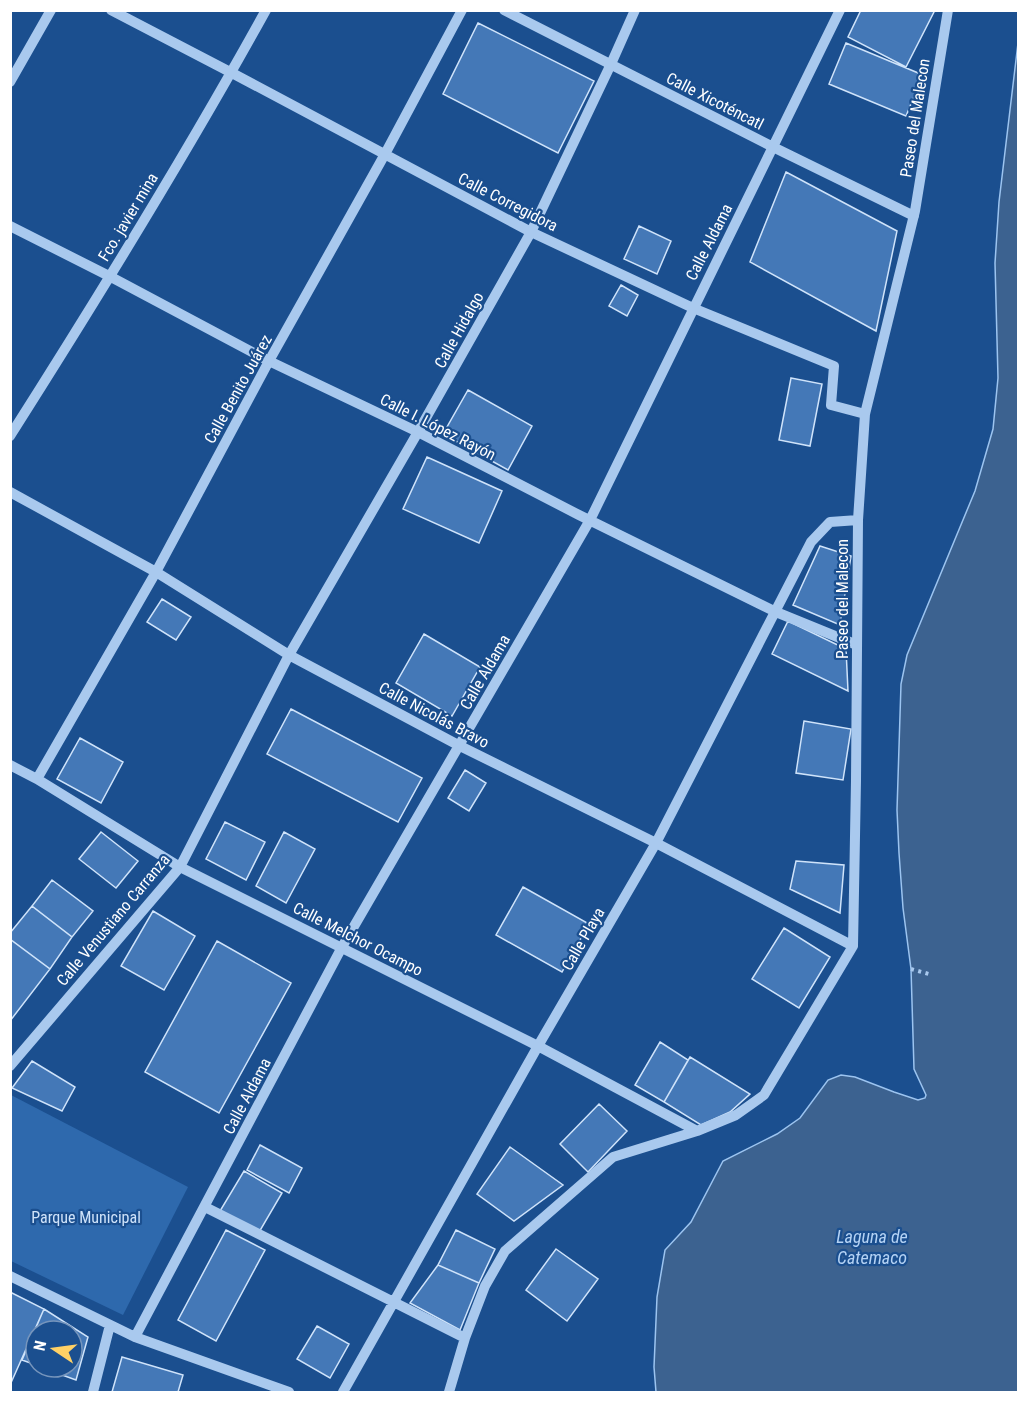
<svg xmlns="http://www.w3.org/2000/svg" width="1029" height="1403" viewBox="0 0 1029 1403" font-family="'Roboto Condensed',sans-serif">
<rect width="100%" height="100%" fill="#1b4f8f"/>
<path fill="#2e69ad" d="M11 1095 188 1187 123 1315 11 1261Z"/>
<path fill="#3c6290" stroke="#9cc4f0" stroke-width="1.5" d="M1018 43V1392H656L654 1367 657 1297 665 1250 691 1222 723 1161 777 1134 800 1118 828 1080 841 1075 855 1077 894 1092 918 1100 925 1098 926 1095 914 1069 911 969 903 908 899 853 897 810 901 684 907 655 975 491 993 429 998 378 995 263 999 202Z"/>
<path fill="#4478b7" stroke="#cfe3fa" stroke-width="1.5" d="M861 10H935L906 67 848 37Z
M478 23 594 81 558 153 443 94Z
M846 43 923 75 906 116 829 84Z
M786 172 897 231 876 331 750 262Z
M639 226 671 241 657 274 624 259Z
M621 285 638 295 627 316 609 306Z
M791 378 822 384 810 446 779 440Z
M468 390 532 426 508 470 443 434Z
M427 457 502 491 479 543 403 509Z
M820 546 851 556 840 625 793 605Z
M162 599 191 617 176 640 147 622Z
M788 621 846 649 848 691 772 654Z
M424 634 480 667 452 716 396 683Z
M291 709 422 778 398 822 267 754Z
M804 721 851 729 843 780 796 773Z
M80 738 123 762 101 803 57 779Z
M465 770 486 783 469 811 448 798Z
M225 822 265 842 246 880 206 859Z
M101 832 138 861 116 888 79 859Z
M284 832 315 849 286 903 256 886Z
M796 861 844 865 840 913 790 889Z
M52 880 93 911 72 937 32 906Z
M523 887 589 924 562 972 496 935Z
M32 906 72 937 50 969 10 939V933Z
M153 911 195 936 164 990 121 966Z
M784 928 830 957 799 1008 752 979Z
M10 939 50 969 10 1021Z
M217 941 291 983 219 1113 145 1072Z
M660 1042 688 1060 664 1102 635 1085Z
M690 1057 750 1094 730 1112 701 1125 664 1102Z
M32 1061 75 1087 62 1111 12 1088Z
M599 1104 627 1131 588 1172 560 1144Z
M260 1145 302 1168 289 1193 247 1170Z
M510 1147 563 1185 514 1221 477 1194Z
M244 1171 282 1193 258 1234 220 1211Z
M226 1230 265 1250 216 1341 178 1320Z
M456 1230 495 1249 479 1283 438 1265Z
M556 1249 598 1279 567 1321 526 1290Z
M438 1265 479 1283 460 1330 410 1303Z
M10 1292 44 1309 10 1385Z
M44 1309 88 1337 76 1380 40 1367H72V1331H36V1365L22 1360Z
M317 1326 349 1344 330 1378 297 1359Z
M122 1357 183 1375 178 1392H112Z"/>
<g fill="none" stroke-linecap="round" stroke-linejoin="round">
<path stroke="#a9c9ee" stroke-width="4" stroke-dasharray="3 4.5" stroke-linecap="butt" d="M911 969 929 974"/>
<path stroke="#a9c9ee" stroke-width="10" d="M111 10 232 73 531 232 693 308 834 366 831 405 865 414
M504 10 773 147 914 216
M10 82 51 10
M10 226 111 277 269 361 418 432 579 515 776 612 857 645
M10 436C99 296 186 155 266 10
M10 492 156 572 289 655 460 746 656 843 853 946
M10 765 37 779 180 867 538 1046 697 1131
M37 779 156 572 269 361 385 154 462 10
M10 1066 180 867 289 655 418 432 531 232 611 64 635 10
M205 1207 465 1338
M10 1276 135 1337 289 1392
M135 1337 342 947 590 520 840 10
M93 1392 110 1325
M343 1392 538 1046 656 843 811 542 830 522 858 520
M449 1392 465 1338 485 1286 505 1251 613 1157 697 1131 736 1115 764 1095 853 946 856 781 858 520 865 414 915 211 948 10"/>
</g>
<g text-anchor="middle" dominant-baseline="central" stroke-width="4.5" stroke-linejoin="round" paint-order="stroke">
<g font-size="16" fill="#fff" stroke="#1b4f8f">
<text transform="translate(715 101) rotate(27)">Calle Xicoténcatl</text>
<text transform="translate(915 118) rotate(-81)">Paseo del Malecon</text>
<text transform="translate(508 202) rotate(27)">Calle Corregidora</text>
<text transform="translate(128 217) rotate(-59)">Fco. javier mina</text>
<text transform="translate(709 242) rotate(-63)">Calle Aldama</text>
<text transform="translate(459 330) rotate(-61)">Calle Hidalgo</text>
<text transform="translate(238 389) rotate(-61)">Calle Benito Juárez</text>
<text transform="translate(438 427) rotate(27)">Calle I. López Rayón</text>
<text transform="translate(842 599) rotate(-90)">Paseo del Malecon</text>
<text transform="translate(485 672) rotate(-60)">Calle Aldama</text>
<text transform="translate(434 715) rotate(28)">Calle Nicolás Bravo</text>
<text transform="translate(113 920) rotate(-50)">Calle Venustiano Carranza</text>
<text transform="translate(358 939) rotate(27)">Calle Melchor Ocampo</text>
<text transform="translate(583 939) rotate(-60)">Calle Playa</text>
<text transform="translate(247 1096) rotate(-62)">Calle Aldama</text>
</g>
<g font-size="16" fill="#cfe3fa" stroke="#1b4f8f">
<text x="86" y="1217">Parque Municipal</text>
</g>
<g font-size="18" font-style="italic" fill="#b5d3f5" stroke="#1b4f8f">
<text x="872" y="1236">Laguna de<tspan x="872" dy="21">Catemaco</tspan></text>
</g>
</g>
<rect width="1029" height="1403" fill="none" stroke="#ffffff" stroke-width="24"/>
<g transform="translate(54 1349) rotate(283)"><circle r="28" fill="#1b4f8f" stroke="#7695bc" stroke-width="1.5"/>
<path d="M0-4.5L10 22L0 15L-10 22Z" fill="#ffd166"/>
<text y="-9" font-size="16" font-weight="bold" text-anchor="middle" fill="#ffffff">N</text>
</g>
</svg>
